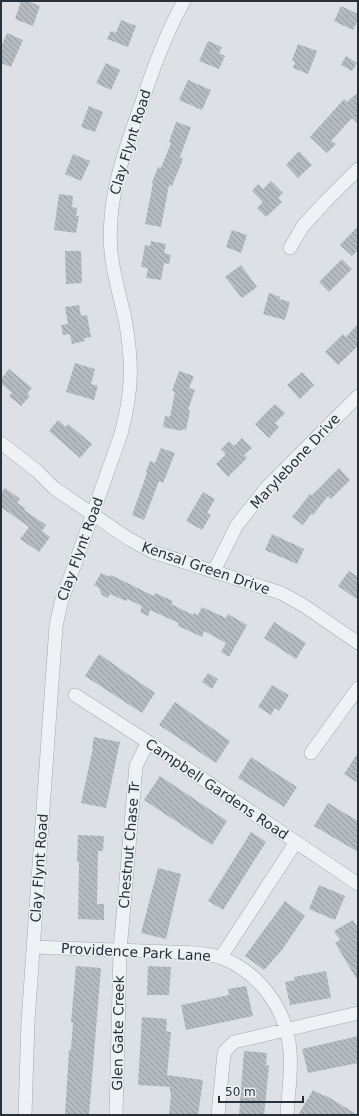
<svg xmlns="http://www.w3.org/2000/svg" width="359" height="1116" viewBox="0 0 359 1116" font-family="'DejaVu Sans',sans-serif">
<defs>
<pattern id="building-back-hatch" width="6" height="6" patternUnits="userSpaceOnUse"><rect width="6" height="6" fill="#b5bbc1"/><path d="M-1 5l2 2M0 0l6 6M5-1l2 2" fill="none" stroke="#93999e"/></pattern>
</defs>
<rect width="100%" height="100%" fill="#dde1e5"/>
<path fill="url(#building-back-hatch)" d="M21 1H27L40 6 33 26 15 19Z
M341 6 358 14V20L353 30 334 21Z
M121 20 136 26 128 47 107 39 111 31 116 33Z
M7 33 23 40 11 67 1 63V47Z
M208 41 222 47 219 53 225 56 219 69 199 61Z
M298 44 317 51 308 74 293 68 295 62 292 60Z
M346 56 357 63 352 71 341 65Z
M106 63 120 70 111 90 96 83Z
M188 80 211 90 202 110 179 100Z
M358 92V124L352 118 331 141 336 144 327 153 310 137 344 99 347 102Z
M89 106 103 112 95 132 81 127Z
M176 122 191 127 180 157 183 159 172 186 169 185 161 227 145 224 153 183 152 182 158 167 161 168 171 143 169 142Z
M299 151 312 165 298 178 286 165Z
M73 154 90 161 81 181 65 174Z
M271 181 283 193 278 198 282 202 266 217 257 208 263 202 252 191 258 184 263 189Z
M59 194 73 196 72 207 77 208 76 216H79L76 233 54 230Z
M358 226V250L352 256 340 245Z
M232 230 247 235 241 253 226 247Z
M151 241 166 244 164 253 171 255 169 264 164 263 161 280 146 278 148 268 141 267 145 245 150 246Z
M65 251H81L82 283 66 284Z
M342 259 352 269 329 292 319 282Z
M241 265 257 287 242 298 225 277Z
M269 293 280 297 279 299 290 302 285 320 263 314Z
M79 305 81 316 87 315 91 337 84 338 85 341 72 344 70 334 63 335 61 325 68 324 65 307Z
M358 324V346L338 365 325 352 343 334 346 337Z
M75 363 95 369 91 384 98 386 94 400 66 392Z
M9 369 32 388 27 394 30 396 21 406 9 396 12 393 1 383V379Z
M179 371 194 376 189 388 195 390 188 410 190 411 186 430 182 429V431L163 427 165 416 170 417 175 392 172 391Z
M302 372 314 385 300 399 287 385Z
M275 404 285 413 275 423 279 427 269 438 255 424Z
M58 420 66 427 68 424 92 444 80 458 49 431Z
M242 438 252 448 244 455 247 458 228 477 216 464 226 454 221 449 229 441 234 446Z
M161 448 175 453 163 483 159 481 144 520 132 515 147 473 146 472 150 461 155 463Z
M339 468 350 480 331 499 328 496 313 515 311 514 303 525 292 517 310 494 312 495Z
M5 488 20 499 17 503 25 508 24 510 46 525 42 531 50 537 39 552 20 539 29 527 1 507V493Z
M203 492 215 499 207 513 211 515 202 530 186 521Z
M272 534 304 549 297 564 265 550Z
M349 571 358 577V600L338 586Z
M101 573 110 577 111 575 154 596 155 593 173 601 171 604 193 615 194 613 198 615 202 607 226 618 228 614 247 625 229 657 221 652 226 643 204 631 202 637 178 626 179 623 150 610 148 616 140 612 142 606 127 599 126 601 110 594 108 598 102 595 99 588 94 585Z
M274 622 306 643 296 659 264 638Z
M99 654 155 693 142 713 85 676Z
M208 673 218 679 212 689 202 682Z
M272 685 289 695 279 711 275 708 271 715 258 707Z
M175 702 230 741 216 763 159 725Z
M94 737 120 742 106 808 81 803 93 748H92Z
M358 753V783L344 774Z
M251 757 297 787 284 807 238 778Z
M160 776 227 821 212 845 144 800Z
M328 803 358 821V852L314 826Z
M251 832 266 842 223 910 208 901Z
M78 835 104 836 103 851H98L97 904H104V920L78 919 79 862H77Z
M158 868 181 874 166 939 141 933Z
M319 885 345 896 335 920 309 909Z
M285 901 305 916 282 950 264 970 245 956Z
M353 920 358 928V981L335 943 340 940 334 931Z
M76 966 101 968 89 1115H65L69 1050H71L73 1022H71Z
M148 966 171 967 169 995H147Z
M326 971 331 998 290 1005 285 982 295 980 294 977Z
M246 986 253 1016 186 1030 181 1005 229 995 228 989Z
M142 1017 167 1019 166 1031 171 1032 167 1075 203 1080 198 1115H169L171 1094 170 1093V1087L138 1085Z
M358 1036V1063L308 1073 302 1049Z
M244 1051 267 1053 266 1065 269 1066 264 1115H239Z
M313 1090 324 1096 325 1095 358 1115H298Z"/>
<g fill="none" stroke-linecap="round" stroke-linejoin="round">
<defs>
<path id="minor" d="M290 248 303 226 324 203 358 169
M1 443 37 471 54 488 129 539 153 552 281 593 303 605 358 643
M214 571 237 525 267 487 358 396
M75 695 148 742 358 884
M311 753 358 688
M33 947 198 953C205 954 214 955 222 958 260 973 287 1010 290 1051 292 1072 288 1094 287 1115
M221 957 296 842
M25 1115 28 1021 56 626 61 603 121 434C133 389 133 360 124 314 119 293 113 273 111 252 106 198 126 146 144 96 155 63 167 31 184 1
M116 1115 120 951 136 766 148 742
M218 1115 224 1053 227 1049 234 1042 358 1013"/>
</defs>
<use href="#minor" stroke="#a3a9ae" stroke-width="14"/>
<use href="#minor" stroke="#eff2f4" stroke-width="13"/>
</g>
<g text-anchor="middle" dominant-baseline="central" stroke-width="3" stroke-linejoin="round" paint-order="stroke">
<g font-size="14" fill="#28313a" stroke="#ecf0f3">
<text transform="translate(130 142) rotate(-73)">Clay Flynt Road</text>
<text transform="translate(295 461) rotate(-47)">Marylebone Drive</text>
<text transform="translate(80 549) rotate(-70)">Clay Flynt Road</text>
<text transform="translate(206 568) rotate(19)">Kensal Green Drive</text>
<text transform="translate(217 789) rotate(34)">Campbell Gardens Road</text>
<text transform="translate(129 845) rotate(-85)">Chestnut Chase Tr</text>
<text transform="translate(39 868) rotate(-86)">Clay Flynt Road</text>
<text transform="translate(136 952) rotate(3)">Providence Park Lane</text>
<text transform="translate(118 1033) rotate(-89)">Glen Gate Creek</text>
</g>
</g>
<rect width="359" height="1116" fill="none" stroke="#28313a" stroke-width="4"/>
<path d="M219 1096v6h84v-6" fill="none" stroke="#28313a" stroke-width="2"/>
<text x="225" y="1096" font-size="12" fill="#28313a" stroke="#ecf0f3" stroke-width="3" paint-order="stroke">50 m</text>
</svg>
